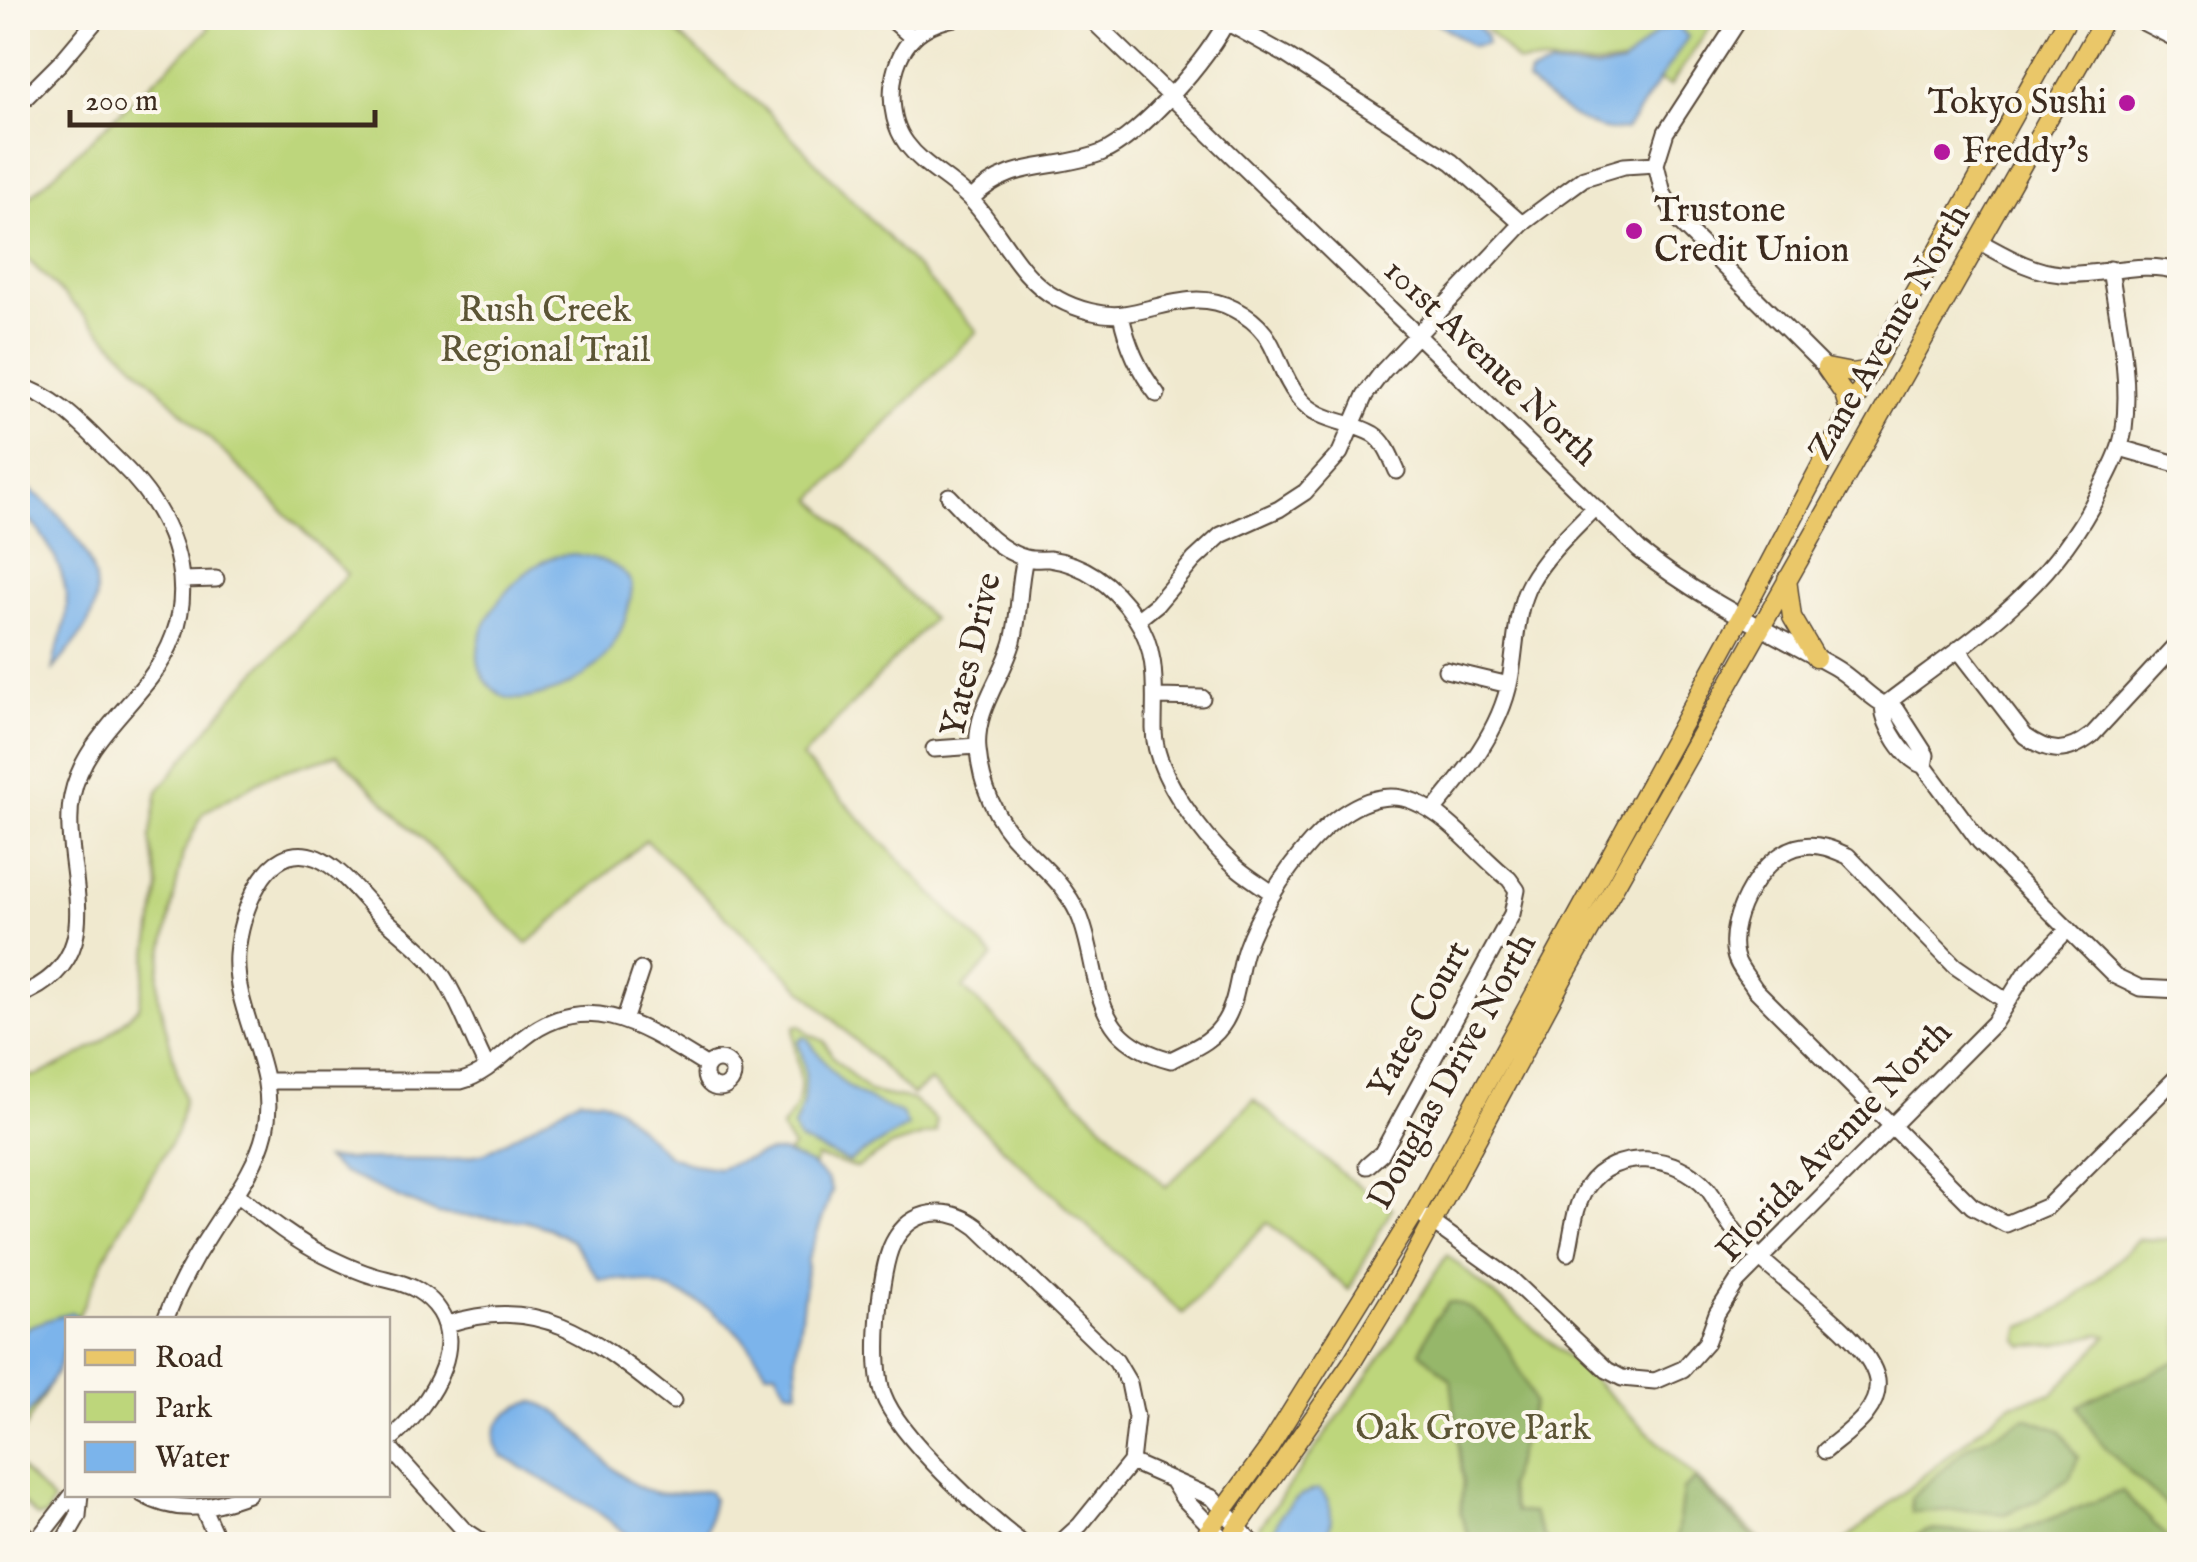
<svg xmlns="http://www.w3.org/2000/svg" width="2197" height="1562" viewBox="0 0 2197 1562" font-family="'IM FELL English',serif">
<rect width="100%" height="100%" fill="#fbf7ec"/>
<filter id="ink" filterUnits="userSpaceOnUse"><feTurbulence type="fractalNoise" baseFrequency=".01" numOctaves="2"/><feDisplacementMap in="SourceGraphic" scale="20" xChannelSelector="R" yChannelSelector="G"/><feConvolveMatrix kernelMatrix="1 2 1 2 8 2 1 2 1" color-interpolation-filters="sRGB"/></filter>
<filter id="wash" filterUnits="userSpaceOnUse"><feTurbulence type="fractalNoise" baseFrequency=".0048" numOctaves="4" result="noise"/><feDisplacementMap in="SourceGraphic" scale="40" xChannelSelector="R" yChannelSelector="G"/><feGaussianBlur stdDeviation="2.25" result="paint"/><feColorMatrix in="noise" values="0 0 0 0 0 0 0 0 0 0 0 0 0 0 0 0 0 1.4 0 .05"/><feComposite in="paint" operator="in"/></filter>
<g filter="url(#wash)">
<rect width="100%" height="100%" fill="#f0e9cf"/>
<path fill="#bdd67b" stroke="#7c804c" stroke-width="2.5" d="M205 18H666L679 35 768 112 977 331 813 499 932 619 802 758 993 957 963 988 1166 1187 1254 1100 1345 1176 1392 1208 1349 1290 1267 1222 1183 1314 930 1081 912 1095 646 840 527 944 337 755 273 774 204 812 183 853 159 972 158 997 184 1099 177 1132 111 1245 77 1319 68 1320C67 1364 39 1402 18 1440V1078L39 1075 73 1059 100 1043 139 1007 159 887 150 839 158 791 234 696 347 574 18 250V208L209 29Z
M1476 18H1716L1670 86 1622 63 1593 66 1517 62Z
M800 1025 810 1035 824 1041 834 1059 870 1092 913 1100 936 1120V1132L891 1146 857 1168 817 1157 813 1167 787 1154 793 1147 781 1129C786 1121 795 1111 798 1101 806 1077 790 1049 795 1026Z
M2139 1239 2179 1240V1544H1841L2010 1404 2053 1394 2107 1336 2099 1334 2059 1344 2023 1346 2018 1340 2021 1327C2070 1313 2103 1272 2139 1239Z
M1447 1255 1584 1371 1765 1544H1267L1255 1533 1389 1346Z
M18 1466 53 1501 46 1516 37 1517 18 1498Z"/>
<path fill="#96b76b" stroke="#687044" stroke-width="2.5" d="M1449 1302C1494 1307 1519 1367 1534 1403L1508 1486 1515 1512 1533 1513 1543 1536 1551 1544H1472L1460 1514 1463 1480 1451 1380 1420 1352 1433 1322Z
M2179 1359V1517C2146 1484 2097 1450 2078 1406 2111 1386 2147 1378 2179 1359Z
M2026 1418 2060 1430 2078 1457 2070 1478 2039 1499 2005 1514 1964 1510 1912 1512 1911 1498 1969 1446Z
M1695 1480 1760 1544H1676L1683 1489Z
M2122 1491 2174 1544H1892L1930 1530 1976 1533 2022 1530Z"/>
<path fill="#7bb4eb" stroke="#5b6f84" stroke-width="2.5" d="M1430 18H1470L1486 36 1487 44 1472 46Z
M1676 24 1688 37 1626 130C1589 135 1555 105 1528 82L1530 74 1551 66 1596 69 1622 65 1656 33Z
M18 482C55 502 103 558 95 603 91 628 68 651 53 670 53 654 62 639 65 623 74 582 48 535 18 508Z
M574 554C592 557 617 562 629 579 634 586 631 592 630 601 620 650 590 682 541 695 529 698 514 702 503 696 442 660 506 575 551 558 558 555 567 555 574 554Z
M804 1037 808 1039C841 1087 849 1092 902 1114L908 1126 848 1162 799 1140 794 1127C808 1099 809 1071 798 1042Z
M580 1098 602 1100 618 1108 668 1155 692 1164 718 1168 769 1152H782L810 1164 827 1179 832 1191 808 1259 796 1357 798 1391 786 1389 776 1371H766C732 1310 668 1277 599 1279L572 1241 548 1228 525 1221 438 1214 341 1172 325 1159 449 1160 485 1153Z
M71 1312 76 1315 77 1319 68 1320C68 1364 46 1393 18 1426V1336L30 1326Z
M535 1402C584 1416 602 1479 653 1492 672 1496 690 1490 709 1491L713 1499 704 1544H640L594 1509 502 1456C482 1431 508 1405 535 1402Z
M1319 1489C1336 1503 1333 1528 1322 1544H1275C1268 1521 1296 1492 1319 1489Z"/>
</g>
<g filter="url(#ink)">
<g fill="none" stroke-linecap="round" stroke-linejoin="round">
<defs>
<path id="minor" d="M890 18 913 38
M955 18C940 21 925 26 914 37 888 62 885 114 906 143 924 168 954 180 974 203 1001 233 1021 280 1058 299 1076 309 1103 317 1124 314 1162 308 1196 289 1234 309 1281 333 1272 364 1299 398 1318 422 1348 420 1373 434 1386 442 1391 458 1397 471
M1090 18 1639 550C1699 598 1767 630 1834 667 1857 680 1872 703 1897 710L1926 755 1924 766
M2135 18 2180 41
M1226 22 1286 55 1452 162 1522 224
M18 105 61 62 98 18
M1656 164 1663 193 1680 223 1826 368
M1656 164 1666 132 1740 18
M971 199C1012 158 1052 172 1101 153 1140 137 1211 56 1228 18
M1980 242C2006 256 2032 272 2061 274 2102 277 2139 259 2180 272
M1121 315C1127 344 1138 370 1157 394
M18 386C59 396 89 433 119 462 181 521 207 604 150 678 121 716 82 747 72 796 58 868 119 957 18 996
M2120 448 2180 465
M949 496C969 516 996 551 1026 558 1033 560 1041 559 1049 559 1087 564 1114 586 1135 617 1159 652 1154 689 1154 729 1154 774 1202 836 1235 866 1246 876 1260 884 1272 893
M1025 558C1018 586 1020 614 1013 641 1003 678 974 709 978 750 981 785 995 820 1021 845 1044 868 1065 885 1079 915 1095 951 1092 1001 1118 1031 1131 1046 1152 1055 1171 1060 1192 1049 1213 1042 1225 1021 1238 999 1238 971 1246 948 1266 892 1343 771 1415 802 1451 817 1478 855 1509 879L1517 890 1512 914 1382 1153 1367 1166
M182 580 216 579
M1137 620 1157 604 1194 560 1221 535 1279 509 1305 492 1340 453 1365 395 1383 371 1522 224 1554 200 1584 178 1624 166 1656 164
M1958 649 2025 736C2050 754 2067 754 2092 735L2180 640
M1446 670 1509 685
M1157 697 1202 698
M1883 706C1972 638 2052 591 2102 486 2111 468 2121 450 2124 429 2131 376 2118 322 2110 269
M1883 706C1884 727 1904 759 1924 766L1980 842 2115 976 2140 988 2180 990
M934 749 977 746
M1433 811C1465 773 1500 731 1510 680 1516 650 1515 610 1530 583 1547 553 1572 531 1595 507
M2006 1001 1955 966 1848 856C1834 850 1819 843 1803 846 1764 851 1726 917 1735 955 1737 966 1749 979 1755 989L1972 1206 2006 1224 2048 1206 2180 1074
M625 1018 641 970
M705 1074a14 14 0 1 1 28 0a14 14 0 1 1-28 0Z
M267 1081H461C485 1075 505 1053 524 1038 590 986 648 1030 707 1066
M236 1194C264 1216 292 1239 324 1255 340 1263 357 1271 374 1276 388 1280 404 1282 417 1290 482 1329 431 1407 388 1441
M1426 1218 1511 1279 1607 1370 1622 1378 1655 1381 1683 1369 1706 1343 1717 1313 1737 1282 1994 1023 2024 975 2068 929
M1568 1253C1573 1231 1574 1206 1587 1187 1614 1147 1677 1154 1707 1188 1715 1197 1720 1210 1727 1220 1736 1235 1750 1249 1762 1260 1792 1289 1870 1340 1877 1380 1881 1412 1846 1433 1825 1451
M165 1320C177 1289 193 1259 211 1232 231 1200 256 1170 265 1132 280 1068 233 1016 237 954 240 915 265 837 317 858 341 868 361 896 379 914 401 934 428 953 444 978 461 1005 472 1038 487 1067
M448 1324C545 1292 601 1345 673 1401
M388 1446 463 1529 486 1544
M1131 1462 1213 1498 1253 1544
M1173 1482 1183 1498 1228 1544
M142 1494C178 1515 211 1508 248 1494
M203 1508 219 1544
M18 1528 35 1544
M34 1544 73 1494
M62 1544 78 1516 80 1494
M1023 1544C984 1514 899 1438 883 1394 872 1366 879 1270 893 1243 911 1208 949 1205 977 1227L1116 1361 1129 1383 1136 1417 1131 1462 1080 1525 1059 1544"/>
<path id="major" d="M1826 368 1844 394 1850 413
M1826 368 1852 373 1871 370
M1787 579 1792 617 1816 658
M1199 1544 1268 1449 1416 1211 1741 617 1871 370 2068 18
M1226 1544 1352 1362 1398 1286 1563 978 2105 18"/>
</defs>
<use href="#minor" stroke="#564739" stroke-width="19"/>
<use href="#major" stroke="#564739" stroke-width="21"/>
<use href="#minor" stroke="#fff" stroke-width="15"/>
<use href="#major" stroke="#eac769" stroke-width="18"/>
</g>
</g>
<g fill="#b5179e" stroke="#fbf7ec" stroke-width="4">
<circle cx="2127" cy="103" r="10"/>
<circle cx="1942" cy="152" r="10"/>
<circle cx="1634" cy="231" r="10"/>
</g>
<g text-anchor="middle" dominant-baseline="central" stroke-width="8" stroke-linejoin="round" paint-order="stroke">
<g font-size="35" fill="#3b2a1e" stroke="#fbf7ec" text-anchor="start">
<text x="2107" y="103" text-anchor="end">Tokyo Sushi</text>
<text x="1962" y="152">Freddy's</text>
<text x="1654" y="211">Trustone<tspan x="1654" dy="40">Credit Union</tspan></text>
</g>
<g font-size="35" fill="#5c5535" stroke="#fbf7ec">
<text x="545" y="311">Rush Creek<tspan x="545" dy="40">Regional Trail</tspan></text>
<text x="1473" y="1429">Oak Grove Park</text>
</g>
<g font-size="35" fill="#3b2a1e" stroke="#fbf7ec">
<text transform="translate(1890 333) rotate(-60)">Zane Avenue North</text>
<text transform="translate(1490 363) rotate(44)">101st Avenue North</text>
<text transform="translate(972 655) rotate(-77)">Yates Drive</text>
<text transform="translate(1420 1020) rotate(-61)">Yates Court</text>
<text transform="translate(1453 1072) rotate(-61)">Douglas Drive North</text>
<text transform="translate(1835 1142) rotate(-46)">Florida Avenue North</text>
</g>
</g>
<rect width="2197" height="1562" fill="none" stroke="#fbf7ec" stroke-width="60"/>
<rect x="65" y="1317" width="325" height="180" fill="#fbf7ec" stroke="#aea59a" stroke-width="2.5"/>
<rect x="85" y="1350" width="50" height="15" fill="#eac769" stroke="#aea59a" stroke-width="2.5"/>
<text x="155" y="1367" font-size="30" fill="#3b2a1e">Road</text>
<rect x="85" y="1392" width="50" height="30" fill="#bdd67b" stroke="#aea59a" stroke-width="2.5"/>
<text x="155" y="1417" font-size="30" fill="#3b2a1e">Park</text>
<rect x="85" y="1442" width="50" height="30" fill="#7bb4eb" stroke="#aea59a" stroke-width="2.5"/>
<text x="155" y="1467" font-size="30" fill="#3b2a1e">Water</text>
<path d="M70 110v15h305v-15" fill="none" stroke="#3b2a1e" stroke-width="5"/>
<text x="85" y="110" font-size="30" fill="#3b2a1e" stroke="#fbf7ec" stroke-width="8" paint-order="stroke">200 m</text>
</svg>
